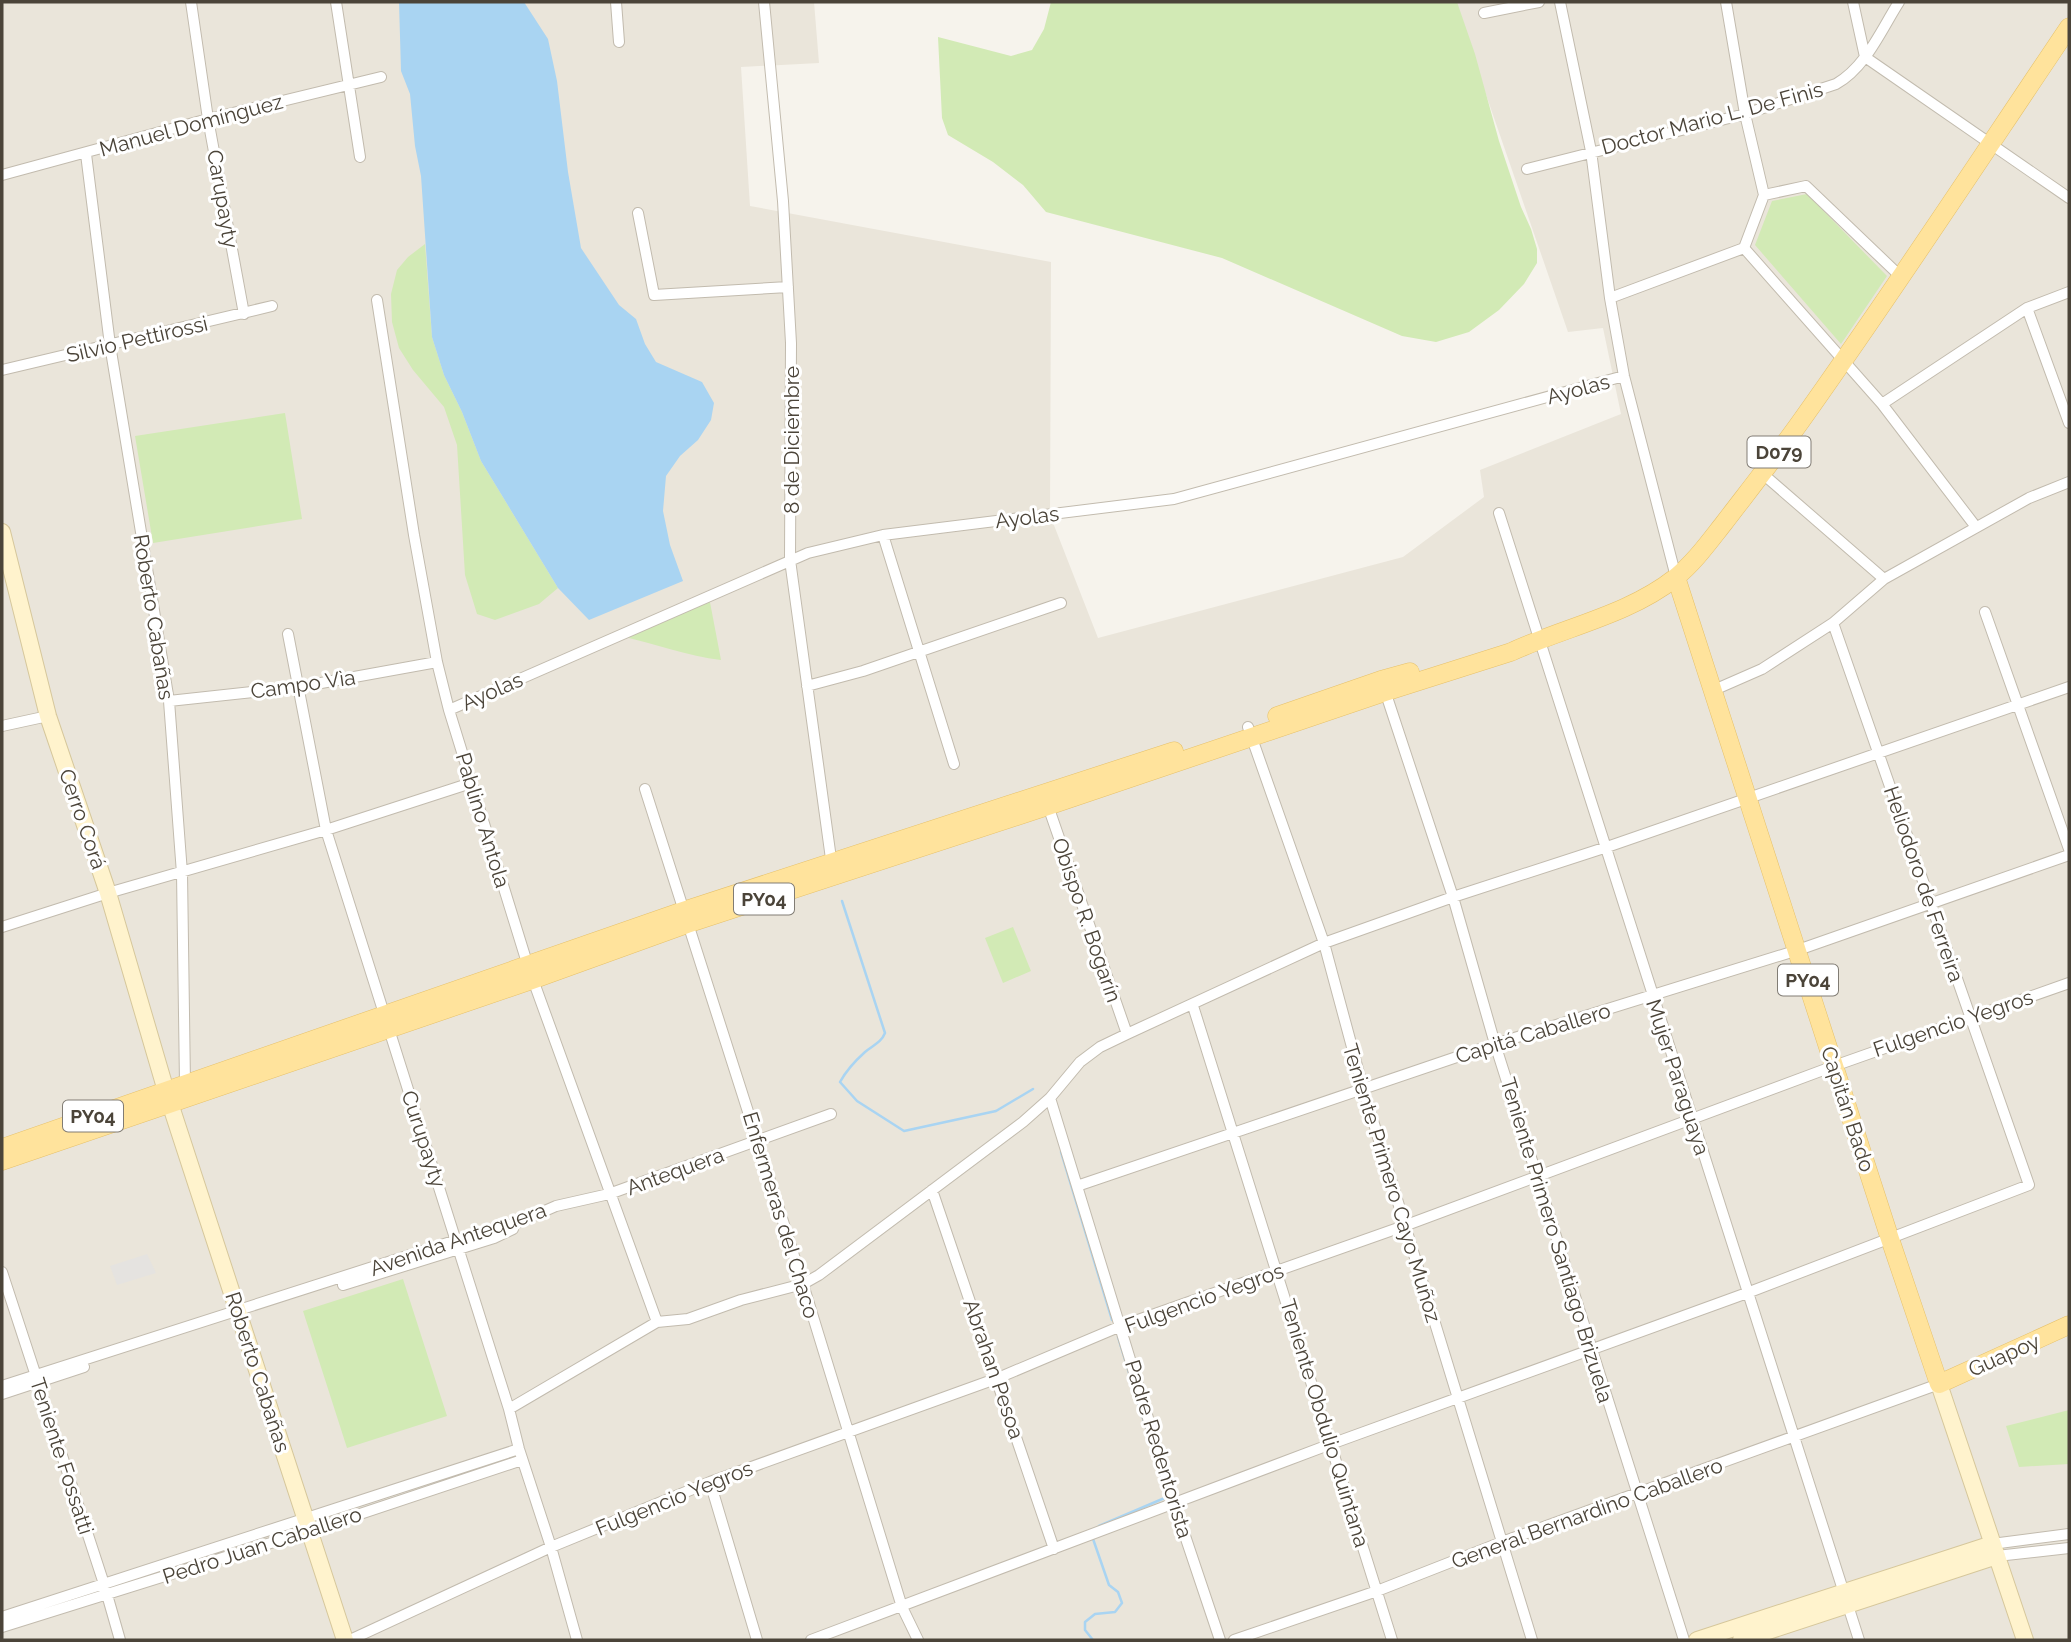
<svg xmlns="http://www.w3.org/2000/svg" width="2071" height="1642" viewBox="0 0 2071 1642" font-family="Raleway,sans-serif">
<rect width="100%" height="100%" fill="#f6f3ec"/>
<path fill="#eae5da" d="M2 2H814L819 63 741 67 750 206 1051 262 1050 515 1098 638 1403 557 1484 497 1480 470 1621 414 1603 328 1568 332 1454 2H2069V1640H2Z"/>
<path fill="#d2eab5" d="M1051 2H1457L1475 54 1499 141 1521 207 1531 229 1537 249V263L1524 284 1499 310 1469 332 1436 342 1402 336 1222 258 1046 212 1023 185 993 162 948 135 942 118 938 37 1011 56 1032 50 1044 29Z
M1807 194 1887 276 1841 344 1755 245 1772 201Z
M425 244 432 337 444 375 462 412 481 461 558 588 539 604 495 620 477 614 465 575 457 445 444 407 413 370 399 348 392 322 391 294 397 270 408 257Z
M285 413 302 519 153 543 135 436Z
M709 597 721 660C688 656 655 644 621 636Z
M1013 927 1031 971 1003 983 985 938Z
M403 1279 447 1416 347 1448 303 1311Z
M2069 1410V1464L2019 1467 2006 1426Z"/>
<path fill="#e5e3e0" d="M147 1254 156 1273 117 1285 110 1266Z"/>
<path fill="#a9d4f2" d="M399 2H524L548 39 557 81 568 172 581 248 619 305 636 319 645 344 656 362 702 382 714 403 711 420 698 440 680 456 666 476 663 511 670 545 683 581 589 620 558 588 481 461 462 412 444 375 432 337 421 176 415 146 410 94 401 71Z"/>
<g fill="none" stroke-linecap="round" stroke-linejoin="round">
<path stroke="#a9d4f2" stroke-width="2.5" d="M842 901 885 1033C881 1043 873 1045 865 1052 855 1061 846 1071 840 1082L857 1101 904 1131 996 1111 1033 1089
M1061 1152 1112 1320
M1118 1337 1156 1461
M1099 1526 1167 1497
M1092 1536 1109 1585 1118 1592 1122 1603 1115 1612 1095 1614 1085 1622V1630L1093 1640"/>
<defs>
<path id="street" d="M191 2 208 119 244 314
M336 2 360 157
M616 2 619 42
M764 2 783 201 791 343 790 560 832 866
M1560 2 1591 151 1610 298 1624 376 1676 577
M1853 2 1865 57
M1484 13 1539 2
M1865 57 2069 198
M86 154 110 345 169 701 182 873 185 1084
M1527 169 1745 114 1836 84C1866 67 1881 30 1899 2
M2 175 208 119 381 77
M1764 195 1806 186 1900 276
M638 213 654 295 788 287
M1744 248 1882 404 1976 527
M1610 298 1744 248 1764 195 1745 114 1726 2
M377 300 414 535 437 662 449 710 528 966 657 1322
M2027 308 2069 423
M2 370 272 306
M1882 404 2027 308 2069 292
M1763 474 1884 579
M1499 513 1859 1640
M883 535 954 764
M1985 612 2069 849
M288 634 326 830 509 1409 519 1449 551 1547 577 1640
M807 686 863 671 1061 603
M1384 688 1453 897 1495 1044 1684 1640
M1714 690 1762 669 1833 623 1884 579 2029 498 2069 482
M169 701 299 687 437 662
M449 710 808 553 883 535 1174 499 1624 376
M2 726 48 716
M1248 727 1324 943 1363 1088 1532 1640
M645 789 803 1284 902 1607 918 1640
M1048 806 1127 1034
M2 927 108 893 326 830 471 783
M1193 1006 1392 1640
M1050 1098 1174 1503 1220 1640
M1077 1186 1495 1044 1798 950 2069 855
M932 1190 1054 1549
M2 1272 104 1584 120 1640
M343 1285 494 1238 513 1229
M2 1386 491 1229 517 1223 556 1206 609 1194 831 1114
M2 1394 84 1367
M509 1409 657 1322 688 1319 741 1300 803 1284 819 1275 1023 1122 1050 1098 1080 1062 1100 1047 1127 1034 1324 943 1453 897 1607 847 2069 687
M710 1482 757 1640
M1992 1544 2069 1534
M1997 1556 2069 1548
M2 1617 519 1449
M2 1627 309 1531 522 1460
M350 1640 551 1547 710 1482 998 1378 1121 1326 1404 1226 1834 1066 2069 983
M811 1640 1331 1444 1747 1293 2029 1185 1833 623
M1234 1640 1377 1591 1502 1542 1939 1384"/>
<path id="secondary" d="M2 532 48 716 108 893 166 1091 345 1640
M1939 1384 2025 1640
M1697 1640 1992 1544
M1741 1640 1997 1556"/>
<path id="primary" d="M1676 577 1890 1239 1939 1384 2069 1325
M1277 716 1381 680 1410 672
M2 1148 683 911 1174 751
M2 1161 532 980 687 924 1048 806 1385 692 1511 652C1565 627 1628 615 1675 578 1694 563 1709 542 1724 523 1750 489 1776 456 1801 421 1893 292 1980 159 2069 27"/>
</defs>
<use href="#street" stroke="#c2bbae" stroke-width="12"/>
<use href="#secondary" stroke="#d6c79b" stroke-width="18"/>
<use href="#primary" stroke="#e6c16a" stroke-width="19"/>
<use href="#street" stroke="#fff" stroke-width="10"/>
<use href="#secondary" stroke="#fff3cd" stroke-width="16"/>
<use href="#primary" stroke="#ffe39c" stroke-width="18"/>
</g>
<g text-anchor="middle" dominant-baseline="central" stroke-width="6" stroke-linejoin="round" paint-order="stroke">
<g fill="#fff" stroke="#817c74" stroke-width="2">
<rect x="1747.5" y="436.5" width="63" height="31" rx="5"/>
<rect x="734" y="883.5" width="60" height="31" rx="5"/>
<rect x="1778" y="964.5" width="60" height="31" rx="5"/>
<rect x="63" y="1100.5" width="60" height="31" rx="5"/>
</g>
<g font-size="19" font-weight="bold" fill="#4b4439">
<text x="1779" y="452">D079</text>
<text x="764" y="899">PY04</text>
<text x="1808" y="980">PY04</text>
<text x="93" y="1116">PY04</text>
</g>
<g font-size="21" fill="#4b4439" stroke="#fff">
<text transform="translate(1712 118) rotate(-15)">Doctor Mario L. De Finis</text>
<text transform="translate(191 125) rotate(-15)">Manuel Domínguez</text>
<text transform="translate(223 199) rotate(80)">Carupayty</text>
<text transform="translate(137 339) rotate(-13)">Silvio Pettirossi</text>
<text transform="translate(1578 389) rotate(-15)">Ayolas</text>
<text transform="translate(791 440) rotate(-90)">8 de Diciembre</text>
<text transform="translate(1027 517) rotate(-7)">Ayolas</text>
<text transform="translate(154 617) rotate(81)">Roberto Cabañas</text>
<text transform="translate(303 684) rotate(-8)">Campo Vìa</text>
<text transform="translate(492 691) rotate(-24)">Ayolas</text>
<text transform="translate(83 819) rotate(71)">Cerro Corá</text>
<text transform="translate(483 820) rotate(73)">Pablino Antola</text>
<text transform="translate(1924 884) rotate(71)">Heliodoro de Ferreira</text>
<text transform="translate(1087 920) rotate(71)">Obispo R. Bogarín</text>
<text transform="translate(1953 1023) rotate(-19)">Fulgencio Yegros</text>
<text transform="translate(1533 1033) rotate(-17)">Capitá Caballero</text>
<text transform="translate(1678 1077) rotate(72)">Mujer Paraguaya</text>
<text transform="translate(1848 1109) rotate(72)">Capitán Bado</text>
<text transform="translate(424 1139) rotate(72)">Curupayty</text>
<text transform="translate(675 1171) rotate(-20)">Antequera</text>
<text transform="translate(1392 1183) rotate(73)">Teniente Primero Cayo Muñoz</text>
<text transform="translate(781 1215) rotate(73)">Enfermeras del Chaco</text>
<text transform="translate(458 1239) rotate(-19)">Avenida Antequera</text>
<text transform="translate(1557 1240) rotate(73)">Teniente Primero Santiago Brizuela</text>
<text transform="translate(1204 1298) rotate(-20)">Fulgencio Yegros</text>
<text transform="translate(2004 1355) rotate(-24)">Guapoy</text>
<text transform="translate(994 1369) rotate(71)">Abrahan Pesoa</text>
<text transform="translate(258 1372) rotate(72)">Roberto Cabañas</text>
<text transform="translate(1325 1423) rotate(73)">Teniente Obdulio Quintana</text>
<text transform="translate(1159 1449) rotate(73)">Padre Redentorista</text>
<text transform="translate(62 1456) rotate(72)">Teniente Fossatti</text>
<text transform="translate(674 1498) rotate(-22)">Fulgencio Yegros</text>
<text transform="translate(1587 1513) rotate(-20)">General Bernardino Caballero</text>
<text transform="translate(262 1545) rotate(-18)">Pedro Juan Caballero</text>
</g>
</g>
<rect width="2071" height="1642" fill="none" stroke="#4b4439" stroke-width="7"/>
</svg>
